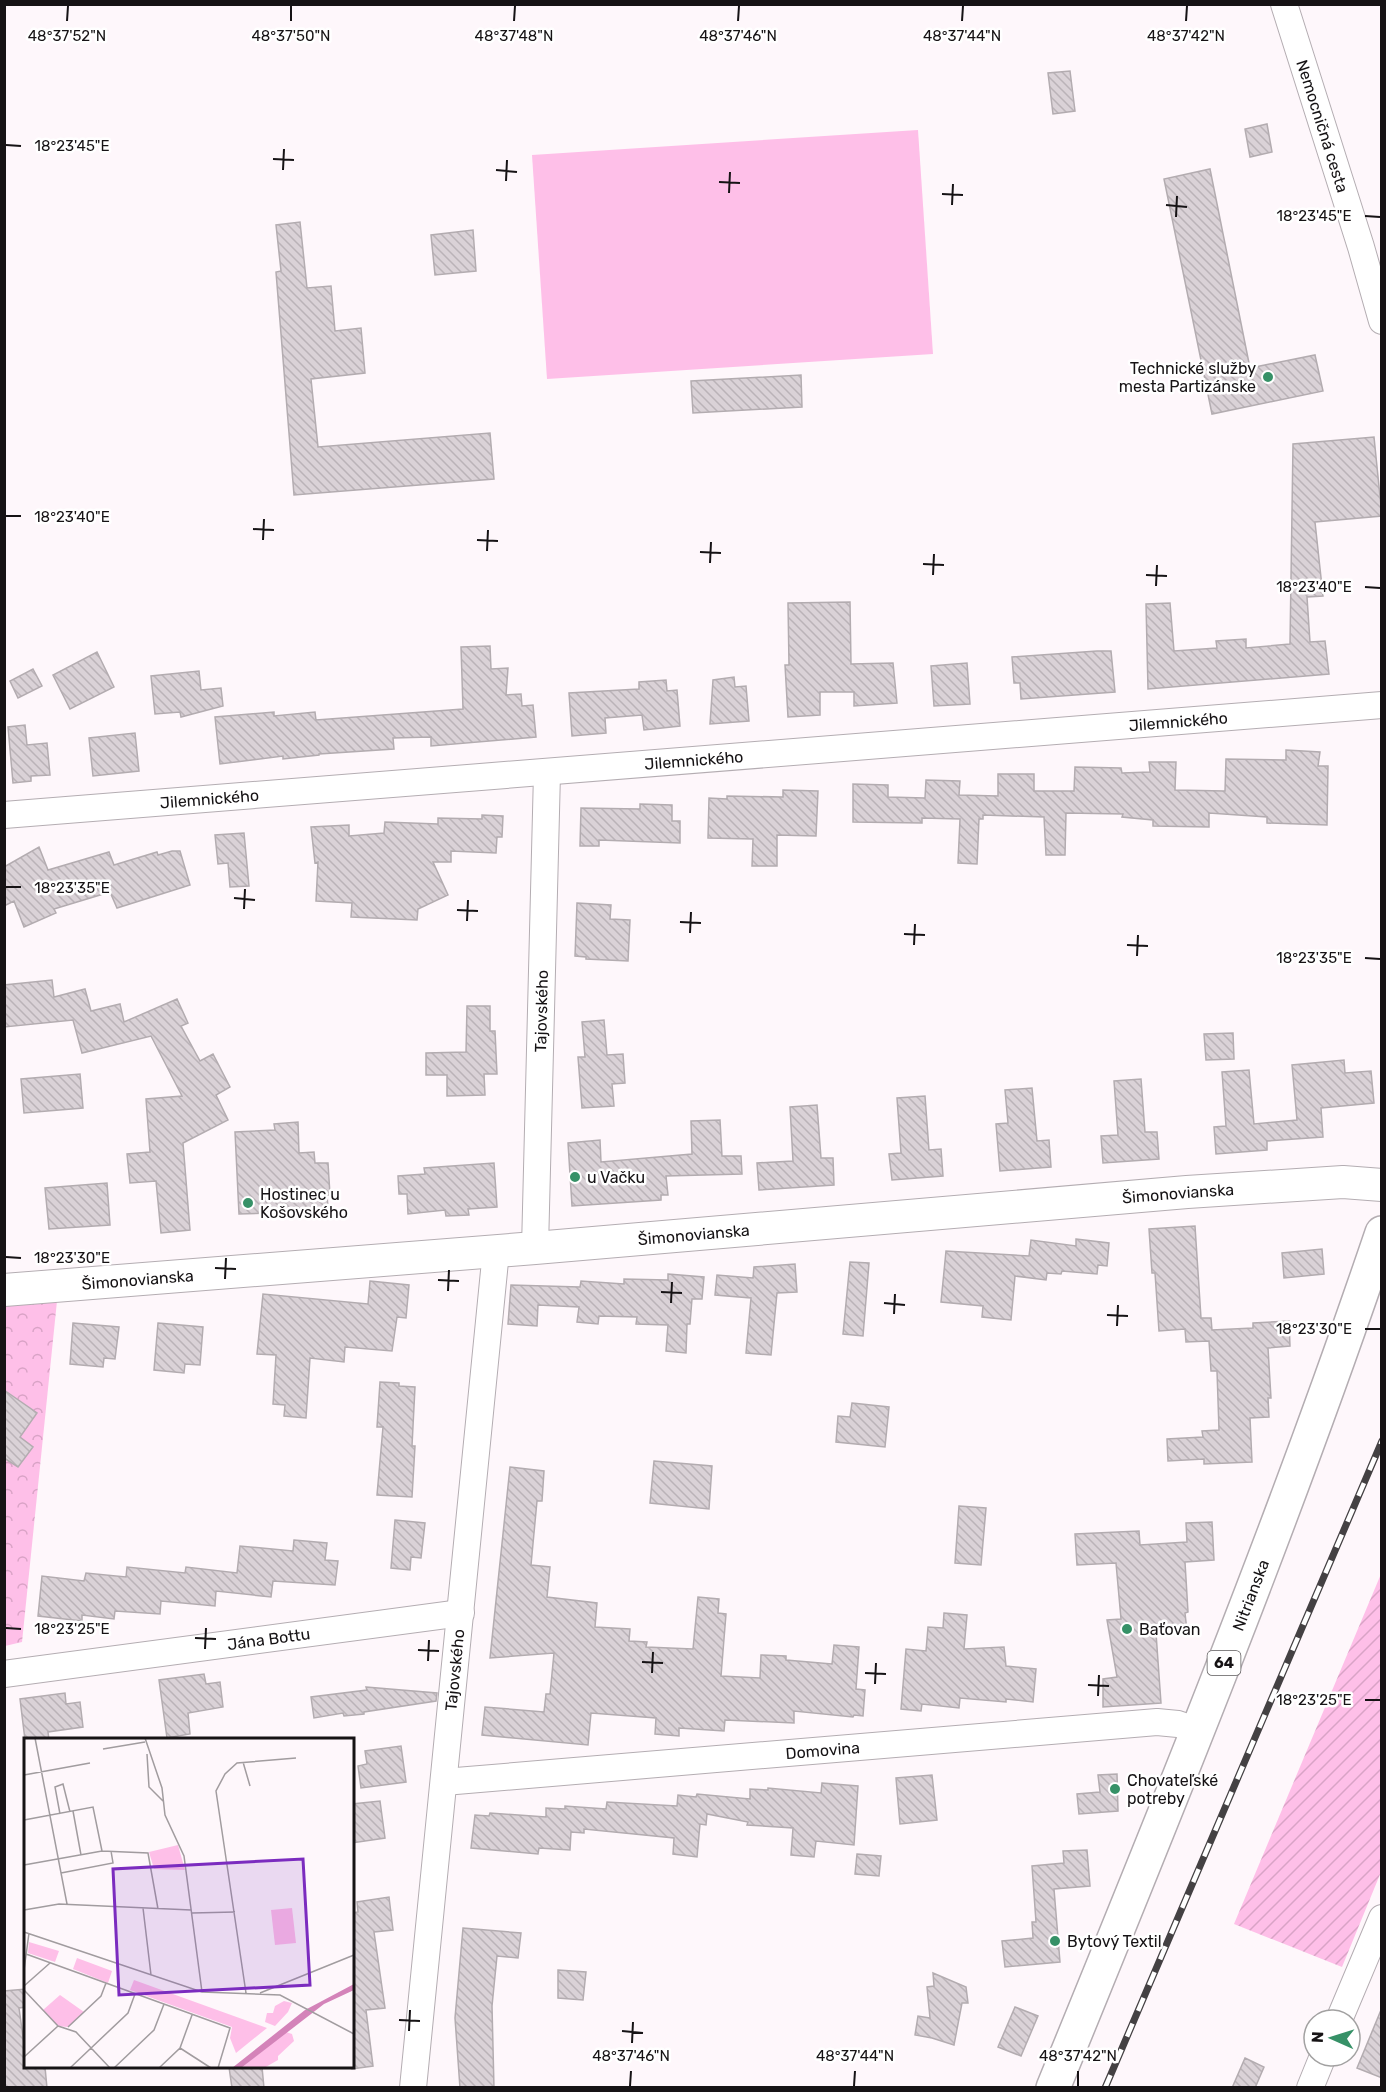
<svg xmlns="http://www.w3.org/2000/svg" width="1386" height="2092" viewBox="0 0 1386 2092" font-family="Rubik,sans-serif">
<defs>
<pattern id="park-crowns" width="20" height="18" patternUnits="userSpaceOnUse" patternTransform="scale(1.5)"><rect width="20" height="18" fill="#febfe8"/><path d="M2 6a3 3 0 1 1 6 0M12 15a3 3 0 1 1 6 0" fill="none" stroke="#d9a3c6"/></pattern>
<pattern id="garden-furrows" width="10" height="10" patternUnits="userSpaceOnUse" patternTransform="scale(1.5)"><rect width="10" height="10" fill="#febfe8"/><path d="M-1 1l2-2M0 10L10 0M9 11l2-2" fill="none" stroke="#d9a3c6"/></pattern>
<pattern id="building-back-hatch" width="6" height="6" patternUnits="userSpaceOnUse" patternTransform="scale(1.5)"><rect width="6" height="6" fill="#dad2d7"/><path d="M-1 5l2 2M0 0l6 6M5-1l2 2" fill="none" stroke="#bab3b8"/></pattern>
</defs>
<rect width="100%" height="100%" fill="#fef7fb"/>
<path fill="url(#park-crowns)" d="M57 1301 22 1642 5 1646V1304Z"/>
<path fill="url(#garden-furrows)" d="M1381 1574V1872L1342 1967 1234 1924Z"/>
<path fill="#febfe8" d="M918 130 933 354 547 379 532 155Z"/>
<path fill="url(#building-back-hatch)" stroke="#b3acb0" stroke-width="1.5" d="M1070 71 1075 111 1053 114 1048 73Z
M1267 124 1272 152 1250 157 1245 129Z
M1210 169 1250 368 1315 355 1323 391 1212 414 1164 179Z
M300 222 307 288 331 286 335 331 361 328 365 373 311 379 318 447 490 433 494 479 294 495 276 272 281 271 276 225Z
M473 230 476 271 435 275 431 235Z
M801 375 802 407 693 413 691 381Z
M1374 437 1382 516 1315 522 1323 596 1307 597 1310 642 1325 641 1329 674 1148 689 1146 604 1170 603 1174 651 1217 648 1216 641 1246 639V648L1290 644 1293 444Z
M850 602 851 664 893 663 897 703 854 706V692H820V715L788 717 785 665H789L788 603Z
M490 646 491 669 508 668 506 695 521 694 522 706 533 705 536 737 431 746V737L393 738 394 749 319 754V755L283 759V756L220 764 215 717 274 712V716L315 712 316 720 463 709 461 647Z
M1097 651H1111L1115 692 1021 699 1020 683H1014L1012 657Z
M97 652 114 687 70 709 53 675Z
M967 663 970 704 934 706 931 666Z
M33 669 42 686 18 698 10 681Z
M199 671 201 690 221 688 223 706 181 717 180 712 155 714 151 676Z
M734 677 735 687 746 686 749 721 710 724 713 680Z
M666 680 667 691 677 690 680 726 644 730 642 715 605 718 606 733 572 736 569 693 639 689V682Z
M25 725 27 745 47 743 50 775 31 776V781L13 783 8 727Z
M135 733 139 771 93 776 89 738Z
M1286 750 1320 752 1318 766H1328L1327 825 1267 823V817L1209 813V827L1153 826V820L1122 817 1123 814 1066 813 1065 855H1046L1044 817 983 815V819H979L977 864 958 863 960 819 922 818V823L853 822V784L888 785V797L925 798 926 780 960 781 959 795 998 796V774H1034V791H1074L1075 767 1121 768 1122 773 1150 772 1149 762H1176L1175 790 1225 791 1226 759 1286 760Z
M783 790 818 791 816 836 777 835V866H752L753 839 708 838 709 798 727 799V796L783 797Z
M640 804 672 805V821H680V843L599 840V846H580L581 808 640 809Z
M482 815 503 816 502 837H497L496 853 451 851V862H433L448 895 418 909 417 920 351 917 352 903 316 901 318 862 315 863 311 827 349 825V836L384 833 385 822 438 824V818L482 819Z
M244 833 249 886 230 887 228 863 218 864 215 835Z
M39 847 48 870 109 852 114 865 157 852 158 855 172 851H180L190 885 117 908 110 892 54 909 56 913 24 927 14 901 4 906V867Z
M577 903 611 905 610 919 630 920 628 961 586 959V957L575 956Z
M52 980 54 997 85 989 91 1011 120 1004 124 1022 177 999 188 1023 181 1026 200 1061 213 1054 230 1087 216 1095 228 1120 183 1143 190 1230 161 1233 156 1181 130 1183 127 1154 150 1152 146 1099 182 1096 151 1036 82 1053 73 1020 4 1027V985Z
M467 1006H490V1031H495L497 1074H484L485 1095 447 1096V1075H426V1053L466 1052Z
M604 1020 607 1055 623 1054 625 1083 612 1084 614 1106 582 1108 578 1057H585L582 1022Z
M1233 1033 1234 1059 1206 1060 1204 1034Z
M1344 1060 1345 1073 1371 1071 1374 1103 1321 1108 1323 1137 1267 1141V1150L1216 1154 1214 1127 1226 1126 1222 1072 1249 1070 1254 1124 1297 1120 1292 1065Z
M80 1074 83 1108 24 1113 21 1079Z
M1141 1079 1145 1132H1157L1159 1159 1103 1163 1101 1136 1118 1135 1114 1081Z
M1032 1088 1037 1141 1049 1140 1051 1167 1000 1171 996 1124 1008 1123 1005 1090Z
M925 1096 929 1150 941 1149 943 1176 892 1180 889 1154 901 1153 897 1098Z
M817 1105 821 1158H833L834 1185 759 1190 757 1163 793 1161 790 1107Z
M720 1120 722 1156H741L742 1174 666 1176 668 1195H661V1200L572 1206 568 1143 600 1140 601 1162 692 1154 691 1121Z
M298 1122 299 1153 314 1152 315 1163H328L330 1195H327L328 1208 309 1210V1212L239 1214 235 1132 275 1130 274 1124Z
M494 1163 497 1207 468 1209 469 1215 446 1216 445 1210 408 1214 407 1194H399L398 1176 425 1174 424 1168Z
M107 1183 110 1225 49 1229 45 1188Z
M1195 1226 1201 1318H1211L1212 1330 1253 1328V1323L1289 1321 1290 1346 1268 1348 1271 1398H1268L1269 1417 1250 1418 1252 1462 1204 1464V1459L1168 1461 1167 1439 1203 1437 1202 1431 1219 1430 1217 1371H1211L1209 1341 1186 1342 1185 1329 1159 1331 1155 1273H1152L1149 1229Z
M1076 1239 1109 1243 1107 1266 1098 1265 1097 1274 1062 1271 1061 1274 1047 1273 1046 1280 1015 1276 1011 1320 982 1317 983 1306 941 1302 946 1251 1029 1256 1031 1240 1076 1246Z
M1322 1249 1324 1274 1284 1278 1282 1253Z
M850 1262 869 1263 863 1336 843 1334Z
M795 1264 797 1292 777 1293 771 1355 746 1353 751 1298 715 1295 717 1275 753 1278 754 1267Z
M668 1274 704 1277 702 1299H692L690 1324H687L686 1353 666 1351 668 1325 636 1324 637 1317 599 1316 598 1324 577 1322 579 1307 538 1305 537 1326 508 1324 511 1285 580 1287 581 1281 624 1284V1279L668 1280Z
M370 1281 409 1285 406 1318 397 1317 392 1351 345 1347 344 1362 310 1358 306 1418 284 1416 285 1405 273 1404 276 1355 257 1354 263 1294 368 1304Z
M73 1323 119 1327 115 1359 104 1358 103 1367 70 1364Z
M158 1323 203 1327 200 1365 185 1364 184 1373 154 1370Z
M380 1382 399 1383V1386L415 1387 412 1446H415L412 1497 377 1495 383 1427H377Z
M4 1390 37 1413 20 1437 33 1447 18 1467 4 1458Z
M852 1403 889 1407 885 1447 836 1442 838 1416 850 1417Z
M654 1461 712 1466 709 1509 650 1503Z
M510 1467 544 1471 542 1501H537L531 1565 550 1567 547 1597 597 1603 595 1627 630 1629 629 1641 647 1642 646 1647 693 1649 698 1597 719 1599 718 1613 726 1614 721 1676 760 1678 761 1655 786 1656V1660L832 1664 834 1645 859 1647 856 1689 865 1690 863 1716 854 1715 853 1717 794 1711V1723L725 1720 724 1731 679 1728V1736L655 1734 656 1718 591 1713 588 1745 482 1735 485 1707 544 1712 546 1694H550L554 1653 490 1658Z
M959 1506 986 1508 981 1565 955 1563Z
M395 1520 425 1523 421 1558 411 1557 410 1570 391 1568Z
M1212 1522 1214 1560 1185 1562 1188 1612 1185 1613 1187 1631 1156 1633 1161 1703 1103 1707V1679L1117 1677 1107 1620 1121 1619 1116 1563 1077 1565 1075 1534 1139 1531 1140 1545 1187 1542 1186 1523Z
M294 1540 327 1543 325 1560 338 1561 335 1585 273 1581 271 1597 216 1591 215 1606 161 1601 160 1614 115 1611 114 1619 82 1615V1621L38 1616 42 1576 84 1581 86 1573 126 1577 127 1567 185 1573 186 1567 237 1573 240 1546 293 1551Z
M944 1613 967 1615 964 1649 1004 1647 1006 1666 1036 1669 1033 1702 1006 1699V1702L960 1698 959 1708 922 1704 921 1711 901 1709 906 1649 926 1651 928 1627 943 1628Z
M204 1674 206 1684 220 1682 223 1707 188 1713 190 1734 167 1738 159 1680Z
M366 1687 437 1693 436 1701 364 1712V1714L344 1716 343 1713 314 1718 311 1697 367 1690Z
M65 1693 66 1704 80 1702 83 1727 48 1732 49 1740H25L20 1699Z
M401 1746 406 1782 361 1788 358 1766 367 1764 365 1751Z
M1117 1774 1118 1811 1079 1814 1077 1794 1100 1792 1098 1775Z
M932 1775 937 1820 900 1824 896 1778Z
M822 1783 858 1786 854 1845 816 1841 814 1857 791 1855 793 1828 747 1825 748 1822 707 1814 706 1825 700 1824 697 1857 673 1854 674 1838 584 1829V1833L571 1832 570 1850 539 1848 538 1854 471 1848 475 1815 489 1816 490 1813 546 1817V1808L565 1809V1806L606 1809 607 1802 677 1806 678 1795 696 1797 697 1794 750 1799V1789L768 1790V1788L821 1793Z
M380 1801 385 1838 352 1843V1804Z
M1087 1850 1090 1886 1054 1889 1060 1962 1005 1967 1002 1941 1033 1938 1032 1922H1036L1032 1866 1064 1863 1063 1851Z
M857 1854 881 1856 879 1876 855 1874Z
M389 1897 393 1930 374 1932 385 2008 366 2010 373 2066 352 2069V1913L358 1912 357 1902Z
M463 1928 521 1933 518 1958 497 1956 492 2006 494 2088H460L455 2018Z
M558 1970 586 1972 583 2000 558 1998Z
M933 1973 966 1987 968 2003H962L954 2045 932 2038 915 2035 918 2016 930 2018 927 1987 934 1986Z
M26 1989V2007L19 2008 24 2044H26V2067H45L47 2088H4V1991Z
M1015 2007 1038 2016 1021 2056 998 2047Z
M1381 2010H1382V2078L1357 2068Z
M1245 2058 1264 2067 1255 2088H1232Z
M229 2067H262L264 2088H232Z"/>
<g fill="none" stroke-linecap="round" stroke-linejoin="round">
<defs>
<g id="minor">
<path id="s1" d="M1284 4 1361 247 1382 321"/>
<path id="s2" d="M4 815 1382 705"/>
<path id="s3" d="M535 1248 547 773"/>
<path id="s4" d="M4 1674 461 1613"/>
<path id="s5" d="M444 1782 1157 1722 1178 1724 1199 1731"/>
<path d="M1339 2020 1382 1918"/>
<path id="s6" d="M413 2088 496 1251"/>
<path d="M1310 2088 1323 2056"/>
</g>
<g id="tertiary">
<path id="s7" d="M4 1290 535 1248 1187 1192 1343 1182 1382 1185"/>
</g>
<g id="primary">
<path id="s8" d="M1053 2088C1169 1805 1284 1522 1382 1233"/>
</g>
</defs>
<use href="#minor" stroke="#b4adb2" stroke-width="28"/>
<use href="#tertiary" stroke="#b4adb2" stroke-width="34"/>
<use href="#primary" stroke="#b4adb2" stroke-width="36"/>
<use href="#minor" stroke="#fff" stroke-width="26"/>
<use href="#tertiary" stroke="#fff" stroke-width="32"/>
<use href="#primary" stroke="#fff" stroke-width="33"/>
<defs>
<path id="rail" d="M1105 2088 1382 1441"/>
</defs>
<use href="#rail" stroke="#444143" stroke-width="7"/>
<use href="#rail" stroke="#fff" stroke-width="4.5" stroke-dasharray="14" stroke-linecap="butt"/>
</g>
<path fill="none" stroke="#161315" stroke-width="2" d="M67 21 68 6M291 21V6M514 21 515 6M738 21 739 6M962 21 963 6M1186 21 1187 6M6 145 21 146M273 159 294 160M283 170 284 149M496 170 517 172M506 181 507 160M719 182 740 183M729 193 730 172M942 194 963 195M952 205 953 184M1166 205 1187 207M1365 216 1380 217M1176 217 1177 196M6 516H21M253 529 274 530M263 540 264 519M477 540 498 541M487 551 488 530M700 552 721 553M710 563 711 542M923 564 944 565M933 575 934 554M1146 575 1167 576M1156 586 1157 565M1365 587 1380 588M6 887H21M234 898 255 900M244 909 245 889M457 910 478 911M467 921 468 900M680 922 701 923M690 933 691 912M904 934 925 935M914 945 915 924M1127 945 1148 946M1137 956 1138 935M1365 958 1380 959M6 1257 21 1258M215 1268 236 1269M225 1279 226 1258M438 1280 459 1281M448 1291 449 1270M661 1292 682 1293M671 1303 672 1282M884 1303 905 1305M894 1314 895 1294M1107 1315 1128 1316M1117 1326 1118 1305M1365 1329H1380M6 1628 21 1629M195 1638 216 1639M205 1649 206 1628M418 1650 439 1651M428 1661 429 1640M642 1662 663 1663M652 1673 653 1652M865 1673 886 1674M875 1684 876 1663M1088 1685 1109 1686M1098 1696 1099 1675M1365 1700H1380M399 2020 420 2021M409 2031 410 2010M622 2031 643 2033M632 2043 633 2022M630 2086 631 2071M854 2086 855 2071M1078 2086V2071"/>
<g fill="#369167" stroke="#fff" stroke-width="2">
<circle cx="1268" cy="377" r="6"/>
<circle cx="575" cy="1177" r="6"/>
<circle cx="248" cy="1203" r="6"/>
<circle cx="1127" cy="1629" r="6"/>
<circle cx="1115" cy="1789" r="6"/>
<circle cx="1055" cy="1941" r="6"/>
</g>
<g text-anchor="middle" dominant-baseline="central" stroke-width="5" stroke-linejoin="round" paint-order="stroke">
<rect fill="#fff" stroke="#5c5a5b" stroke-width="1.5" x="1207.5" y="1651" width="33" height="24" rx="4.5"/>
<g font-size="15" font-weight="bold" fill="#161315">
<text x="1224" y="1663">64</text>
</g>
<g font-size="16" fill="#161315" stroke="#fff">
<text stroke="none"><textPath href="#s1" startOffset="128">Nemocničná cesta</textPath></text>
<text stroke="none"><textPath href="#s2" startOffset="1178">Jilemnického</textPath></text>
<text stroke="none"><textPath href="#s2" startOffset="692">Jilemnického</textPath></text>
<text stroke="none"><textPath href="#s2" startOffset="206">Jilemnického</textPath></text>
<text stroke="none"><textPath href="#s3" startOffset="237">Tajovského</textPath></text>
<text stroke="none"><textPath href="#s7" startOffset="1178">Šimonovianska</textPath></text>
<text stroke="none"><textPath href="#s7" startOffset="692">Šimonovianska</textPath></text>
<text stroke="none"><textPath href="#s7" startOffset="134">Šimonovianska</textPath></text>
<text stroke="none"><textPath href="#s8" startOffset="531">Nitrianska</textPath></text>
<text stroke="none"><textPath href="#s4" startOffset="267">Jána Bottu</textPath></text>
<text stroke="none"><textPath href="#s6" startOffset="420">Tajovského</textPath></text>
<text stroke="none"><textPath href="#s5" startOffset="380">Domovina</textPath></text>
</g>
<g font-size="16" fill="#161315" stroke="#fff" text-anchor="start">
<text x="1256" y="368" text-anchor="end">Technické služby<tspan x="1256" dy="18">mesta Partizánske</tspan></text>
<text x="587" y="1177">u Vačku</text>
<text x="260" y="1194">Hostinec u<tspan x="260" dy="18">Košovského</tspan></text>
<text x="1139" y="1629">Baťovan</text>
<text x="1127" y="1780">Chovateľské<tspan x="1127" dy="18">potreby</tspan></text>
<text x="1067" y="1941">Bytový Textil</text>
</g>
</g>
<g transform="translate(24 1738)">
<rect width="330" height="330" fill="#fef7fb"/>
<path d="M260 263 268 265 264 274 251 288 241 284 243 275H249L251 268ZM262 294 268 296 270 303 254 318V322L240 330H217Z" fill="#febfe8"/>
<path d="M154 107 161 132 130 131 125 114ZM36 257 60 274 44 289 34 288 19 272Z" fill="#febfe8"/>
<path d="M5 204 35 213 31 224 4 215ZM53 220 88 233 84 245 49 231ZM110 242 243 290 212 315 206 300 208 289 106 252Z" fill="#febfe8"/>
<path d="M268 170 272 205 251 207 247 172Z" fill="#febfe8"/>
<path d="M330 246V252L300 266 217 330H208L281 272Z" fill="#d483b9"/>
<path fill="none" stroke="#a19c9f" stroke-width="1.5" d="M11 0 43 166M121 0 138 50 141 77 160 118 178 254M79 11 121 4M123 16 125 49 139 63M219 24 226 48M0 37 66 25M49 73 57 117M36 76 31 49 39 46 46 74M0 82 69 69 78 113M0 127 78 113 124 115 134 171M37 135 89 125 87 113M119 170 127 237M0 172 35 166 167 172M168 175 211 174M0 194 178 254 256 257 330 296M2 216 206 290 194 330M0 232 5 195M0 248 26 225M0 252 34 288M222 255 192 53 201 36 213 25 272 20M236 255 330 217M34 288 52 294 86 330M44 289 77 258 82 245M156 310 187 330M0 319 34 288M46 330 104 275 111 256M90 330 130 292 140 266M135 330 156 310 168 277"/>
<path fill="#7b2cbf" fill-opacity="0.15" stroke="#7b2cbf" stroke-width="3" d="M279 121 286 247 95 257 89 131Z"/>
<rect width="330" height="330" fill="none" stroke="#161315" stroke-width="3"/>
</g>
<g font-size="15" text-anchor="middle" fill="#161315" stroke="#fff" stroke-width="5" stroke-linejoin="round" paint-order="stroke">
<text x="67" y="41">48°37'52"N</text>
<text x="291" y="41">48°37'50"N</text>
<text x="514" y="41">48°37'48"N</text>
<text x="738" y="41">48°37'46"N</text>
<text x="962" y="41">48°37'44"N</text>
<text x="1186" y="41">48°37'42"N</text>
<text x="72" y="151">18°23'45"E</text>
<text x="1314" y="221">18°23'45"E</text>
<text x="72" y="522">18°23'40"E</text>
<text x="1314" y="592">18°23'40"E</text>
<text x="72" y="893">18°23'35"E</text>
<text x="1314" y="963">18°23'35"E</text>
<text x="72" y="1263">18°23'30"E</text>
<text x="1314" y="1334">18°23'30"E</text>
<text x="72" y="1634">18°23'25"E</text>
<text x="1314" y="1705">18°23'25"E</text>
<text x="631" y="2061">48°37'46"N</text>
<text x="855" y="2061">48°37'44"N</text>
<text x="1078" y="2061">48°37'42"N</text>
</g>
<rect width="1386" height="2092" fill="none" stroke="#161315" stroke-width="12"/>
<g transform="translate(1332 2038) rotate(273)"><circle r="28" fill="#ffffff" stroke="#a2a1a1" stroke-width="1.5"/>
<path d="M0-4.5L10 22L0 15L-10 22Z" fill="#369167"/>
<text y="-9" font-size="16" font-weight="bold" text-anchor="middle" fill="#161315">N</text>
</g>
</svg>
